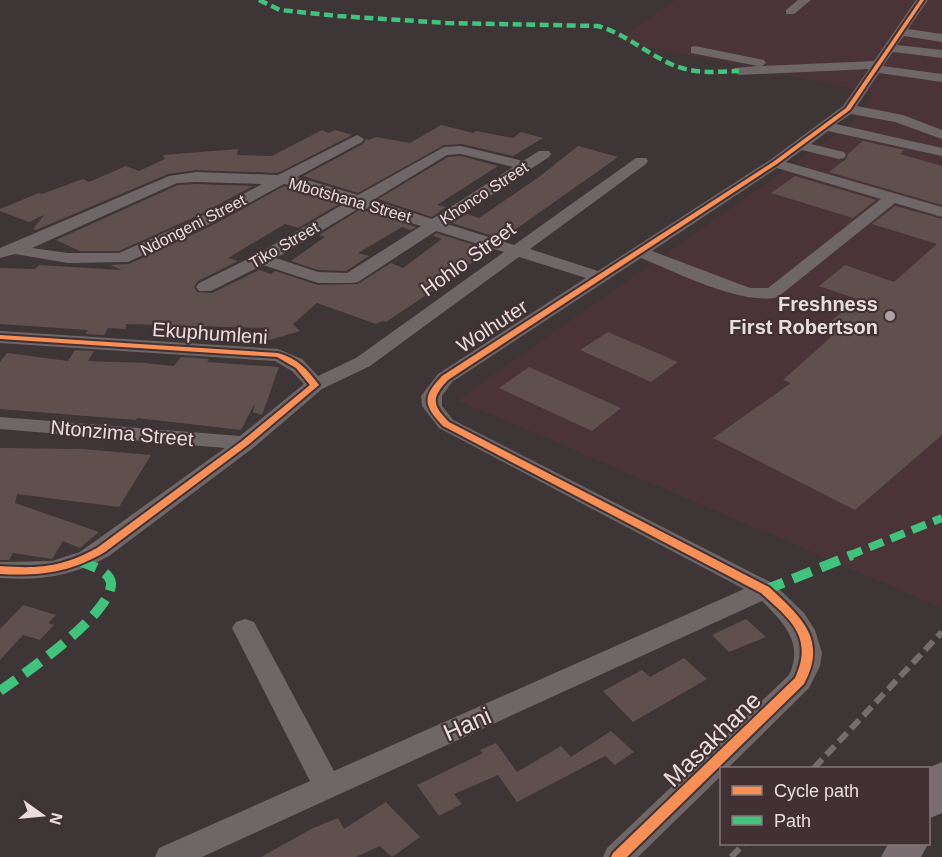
<svg xmlns="http://www.w3.org/2000/svg" width="942" height="857" viewBox="0 0 942 857" font-family="Helvetica,sans-serif">
<rect width="100%" height="100%" fill="#3e3536"/>
<path fill="#4a3437" d="M675 0H942V608L457 400 852 123 873 93 616 41Z"/>
<path fill="#60504d" d="M441 125 473 133 476 131 513 138 521 132 543 138 513 156 462 144 444 145 358 193 303 176 363 144 366 139 369 140 376 137 410 143Z
M322 130 329 133 335 130 352 135 278 173 196 170 168 174 36 230 33 229 44 215 29 222 0 211V209L39 193 42 194 83 179 89 182 126 166 139 171 165 159 163 155 238 149 237 155 272 156Z
M863 141 904 150 900 154 942 166V205L829 172 846 159 848 154Z
M578 146 618 157 502 239 452 223 467 214 479 218 539 177Z
M461 156 498 166 437 205 446 207 432 217 378 199 448 157Z
M795 176 876 200 853 218 771 193Z
M196 184 253 186 199 215 119 251H80L56 240 178 185Z
M284 186 341 203 298 228 285 224 228 258 238 261 198 281 194 287 197 292 212 293 259 270 271 274 275 271 318 285 358 284 391 263 403 268 442 239 433 236 436 233 487 249 474 261 434 290 386 322 382 321 376 324 317 303 293 324 300 331 266 341 268 328 126 324V329L108 328 104 335 85 334 88 330 0 324V268L35 269 39 265 122 270 110 265 129 264 213 225Z
M895 206 942 219V435L855 510 713 438 791 383 783 380 831 337 819 332 857 299 819 286 845 265 894 282 937 244 872 224Z
M361 209 416 227 411 230 402 227 358 253 369 256 346 271 318 270 291 261 325 237 319 235Z
M608 332 678 362 651 382 580 350Z
M75 350 94 351 88 361 145 363 174 366 181 357 209 359 207 362 279 367 262 415 253 412 255 403 241 430 137 418 136 420 0 409V362L7 353 68 361Z
M529 367 621 408 592 431 499 388Z
M0 448 83 449 151 455 119 507 17 494 15 503 99 532 80 548 63 541 52 559 13 553 9 560H0Z
M23 605 56 615 48 623 54 625 40 640 23 635 0 660V629Z
M746 619 766 637 729 652 712 635Z
M684 658 707 679 633 722 603 691 642 670 650 677Z
M611 731 634 752 615 765 605 756 517 802 498 775 454 794 462 804 439 816 417 785 483 753 480 750 496 743 517 772 561 746 571 757Z
M386 802 420 837 392 857 380 846 356 857H261L313 828 338 818 344 829Z"/>
<g fill="none" stroke-linecap="round" stroke-linejoin="round">
<path fill="#6e6667" fill-rule="evenodd" d="M798 0H811L794 14H786V10Z
M916 0H928L908 29 942 34V42L904 36 897 45 942 50V58L893 52 883 66 942 74V82L879 73 857 106 903 115 942 130V139L895 122 851 114 836 124 942 148V156L828 131 811 144 844 152 846 155 844 158 839 159 802 150 786 162 942 207V217L895 203 778 297C742 306 676 272 641 258L452 382 442 396V406L453 420 774 584 804 613 815 630 822 653 820 666 809 688 728 768H722V775L638 857H603L607 848 789 675C804 643 784 623 762 601L202 857H155L159 848 310 781 232 628 236 622 245 619 254 622 334 771 744 589 439 428 422 406 421 396 438 374 586 278 519 257 370 366 322 389 253 448 109 556C74 576 40 581 0 578V562L52 561 80 552 225 448 0 429V417L240 436 304 384 292 371 275 361 0 343V331L278 349 302 359 318 376 356 358 504 252 436 231 358 282 352 283H318L263 265 211 291H199L196 287 199 283 256 255 347 202 299 187 284 184 212 223 128 262 68 263 15 254 0 258V248L169 176 196 172 278 175 357 135 364 139 362 142 297 177 358 195 444 147 461 146 523 161 539 151H549L551 154 549 157 447 224 514 245 636 158H646L648 161 646 164 530 249 598 271 770 160 843 106 869 69 739 75 733 71 734 68 758 66 691 53V47L695 46 764 60 766 63 762 66 874 61ZM461 154 513 167 432 219 373 200 447 155ZM777 168 881 199 768 288H750L652 251ZM196 182 262 184 200 217 119 253H68L32 248 177 183ZM361 207 421 226 347 273 318 272 276 258Z"/>
<path fill="#796d72" fill-rule="evenodd" d="M942 762V813L928 819V768Z
M888 844H928L921 857H881Z"/>
<path stroke="#736d6d" stroke-width="6" stroke-dasharray="12 6" stroke-linecap="butt" d="M814 768 942 632
M731 857 744 844"/>
<path stroke="#40c37c" stroke-width="4.5" stroke-dasharray="9 4.5" stroke-linecap="butt" d="M259 0 280 10 338 16 447 23 598 26C626 34 647 54 673 65 694 74 717 72 739 71"/>
<path stroke="#40c37c" stroke-width="8" stroke-dasharray="15 8" stroke-linecap="butt" d="M848 556 942 518"/>
<path stroke="#40c37c" stroke-width="10" stroke-dasharray="20 10" stroke-linecap="butt" d="M765 590 852 555
M0 691C24 674 113 613 111 583 110 571 91 566 82 562"/>
<defs>
<path id="cycleway" d="M920 0H924L850 110 777 164 448 380C431 398 432 405 449 422L769 587C801 617 828 639 804 684L627 857H611L613 853 795 678C814 637 790 619 761 593L443 426C423 405 422 397 442 376L773 162 846 108Z
M0 335 278 353C297 358 308 370 319 385L248 445 105 552C69 573 41 576 0 574V566C40 569 62 567 97 548L242 441 310 385 296 368 277 357 0 339Z"/>
</defs>
<use href="#cycleway" stroke="#423133" stroke-width="4"/>
<use href="#cycleway" fill="#f78f57" fill-rule="evenodd"/>
</g>
<circle fill="#ada3a4" stroke="#423133" stroke-width="2" cx="890" cy="316" r="6"/>
<g text-anchor="middle" dominant-baseline="central" stroke-width="4.5" stroke-linejoin="round" paint-order="stroke">
<g font-size="16" fill="#e9dedf" stroke="#423133">
<text transform="translate(484 193) rotate(-33)">Khonco Street</text>
<text transform="translate(350 200) rotate(16)">Mbotshana Street</text>
<text transform="translate(193 225) rotate(-27)">Ndongeni Street</text>
<text transform="translate(284 245) rotate(-30)">Tiko Street</text>
</g>
<g font-size="20" fill="#e9dedf" stroke="#423133">
<text transform="translate(468 259) rotate(-36)">Hohlo Street</text>
<text transform="translate(492 326) rotate(-33)">Wolhuter</text>
<text transform="translate(210 333) rotate(4)">Ekuphumleni</text>
<text transform="translate(122 433) rotate(5)">Ntonzima Street</text>
</g>
<g font-size="20" font-weight="bold" fill="#e9dedf" stroke="#423133" text-anchor="end">
<text x="878" y="304">Freshness<tspan x="878" dy="23">First Robertson</tspan></text>
</g>
<g font-size="24" fill="#e9dedf" stroke="#423133">
<text transform="translate(467 724) rotate(-24)">Hani</text>
<text transform="translate(712 739) rotate(-44)">Masakhane</text>
</g>
</g>
<rect x="720" y="767" width="210" height="78" fill="#423133" stroke="#857678" stroke-width="1.5"/>
<rect x="732" y="786" width="30" height="9" fill="#f78f57" stroke="#857678" stroke-width="1.5"/>
<text x="774" y="797" font-size="18" fill="#e9dedf">Cycle path</text>
<rect x="732" y="816" width="30" height="9" fill="#40c37c" stroke="#857678" stroke-width="1.5"/>
<text x="774" y="827" font-size="18" fill="#e9dedf">Path</text>
<g transform="translate(42 815) rotate(105)" stroke="#423133" stroke-width="4.5" paint-order="stroke">
<path d="M0-4.5L10 22L0 15L-10 22Z" fill="#e9dedf"/>
<text y="-9" font-size="16" font-weight="bold" text-anchor="middle" fill="#e9dedf">N</text>
</g>
</svg>
